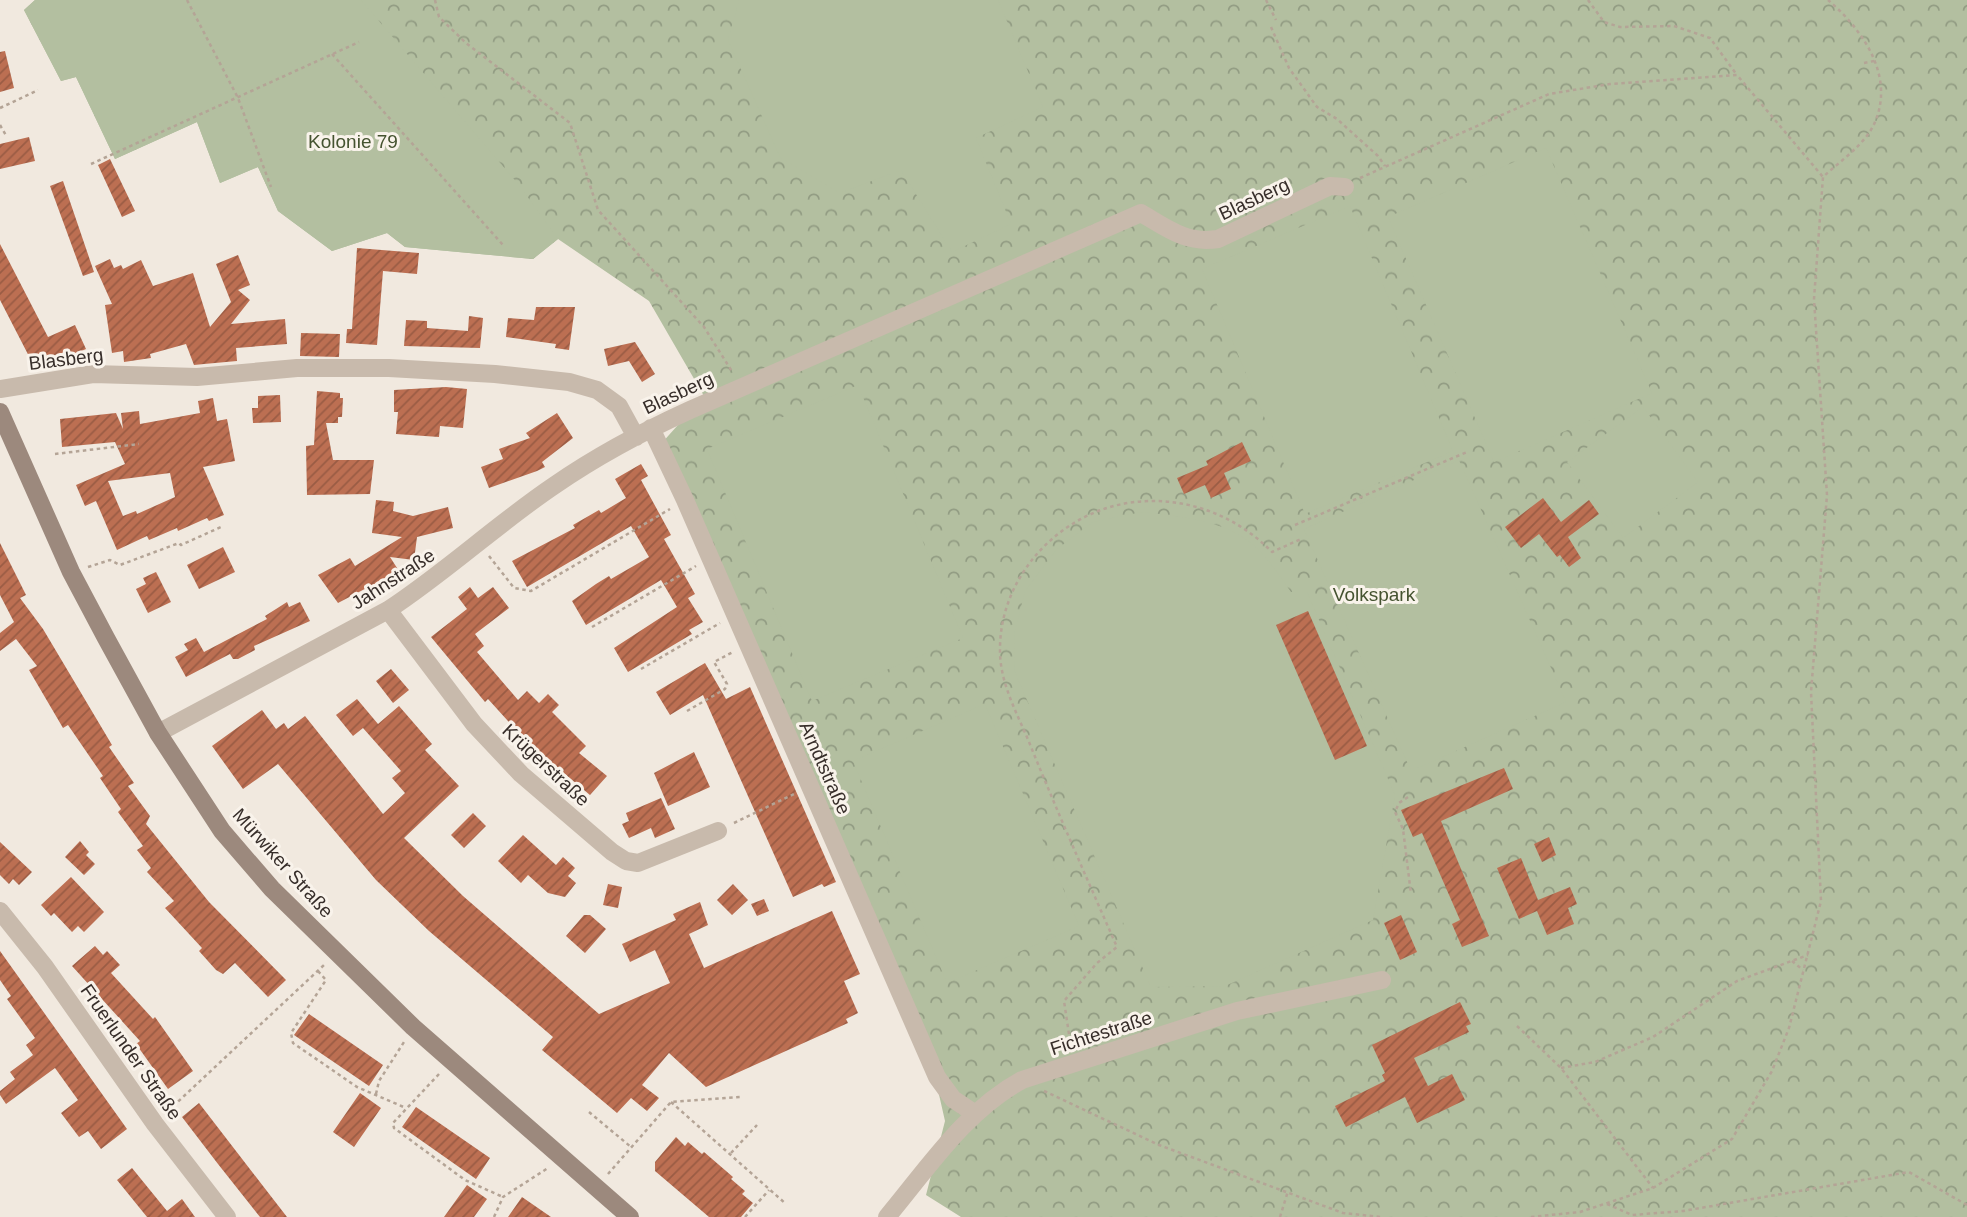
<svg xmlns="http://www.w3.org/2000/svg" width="1967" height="1217" viewBox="0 0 1967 1217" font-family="Arial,sans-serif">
<defs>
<pattern id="park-crowns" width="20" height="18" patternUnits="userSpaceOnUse" patternTransform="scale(1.75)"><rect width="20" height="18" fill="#b3bfa0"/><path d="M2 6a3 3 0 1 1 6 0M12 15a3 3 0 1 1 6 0" fill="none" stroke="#929c83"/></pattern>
<pattern id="building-hatch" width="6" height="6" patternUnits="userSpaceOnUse" patternTransform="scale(1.75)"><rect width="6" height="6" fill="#bc6f52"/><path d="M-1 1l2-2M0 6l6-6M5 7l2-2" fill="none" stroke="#9a5c44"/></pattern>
</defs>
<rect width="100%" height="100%" fill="#f1e9df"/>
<path fill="url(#park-crowns)" d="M35 0H1967V1217H961L926 1195 945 1121 935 1077 660 445 704 396 649 301 558 239 533 259 405 247 387 233 332 251 278 211 258 167 220 183 197 122 115 159 76 77 61 81 24 10Z"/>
<path fill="#b3bfa0" d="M35 0H361L519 185 558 239 533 259 405 247 387 233 332 251 278 211 258 167 220 183 197 122 115 159 76 77 61 81 24 10Z
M739 0H998L1043 107 976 138 1011 224 952 252 901 170 840 193 780 157 728 40Z
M1546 148 1652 393 1494 462 1388 217Z
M1350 206 1453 451 1305 514 1202 269Z
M858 385 963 638 812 701 707 449Z
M1643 407 1698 482 1623 538 1567 462Z
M1459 460 1566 702 1411 771 1304 529Z
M1142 512C1182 517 1231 520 1261 552 1272 564 1281 578 1291 592H1307L1395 795 1373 920 1225 986 1151 987 1014 670 1015 631 1025 591 1057 549 1093 522Z
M985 704 1079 926 947 983 853 761Z"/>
<path fill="url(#building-hatch)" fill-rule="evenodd" d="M5 51 14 88 0 92V52Z
M29 137 35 161 0 169V144Z
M110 159 135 211 122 217 98 165Z
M63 181 94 272 83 276 50 186Z
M0 244 48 337 75 325 86 349 68 357 66 351 34 366 0 300Z
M357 248 419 253 417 274 383 271 377 345 346 343 347 329H352Z
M238 255 250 285 238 290 250 300 231 324 285 319 287 344 236 348 237 361 204 364 194 365 186 344 150 354 151 358 124 362 123 351 112 353 105 305 112 304 95 266 110 259 114 268 121 265 123 269 141 260 153 286 193 273 210 327 231 302 216 264Z
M536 307H575L569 350 555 348 556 344 506 337 508 318 534 320Z
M469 316 483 318 480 348 404 346 406 320 427 321V328L468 331Z
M301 333 340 334 339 357 300 356Z
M635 342 655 374 642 382 629 361 608 366 604 349Z
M446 387 467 389 463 428 440 426 439 437 396 434 398 412H394V390Z
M317 391 340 393V398H343L342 417H338V423H326L333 460H374L370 494 307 495 306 446 314 445Z
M280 395 281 422 253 423 252 408H258V396Z
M213 398 217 421 227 419 235 461 203 467 224 515 209 521 207 518 178 531 177 528 149 540 147 536 117 550 96 501 85 506 76 485 125 464 115 442 62 447 60 419 116 413 123 429 121 413 139 411 140 424 200 413 198 401ZM170 473 175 497 137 514 136 511 123 516 108 481Z
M557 413 573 438 542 462 545 467 537 471 489 488 481 467 503 459 499 449 530 438 526 433Z
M1242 442 1251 461 1224 473 1231 489 1211 498 1205 485 1184 494 1177 478 1208 465 1206 461Z
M641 464 648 476 641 480 671 535 664 539 695 594 688 598 703 622 689 630 692 634 628 672 614 648 677 607 661 580 586 625 572 601 596 584 609 576 611 579 649 557 631 526 527 587 512 561 575 528 573 525 599 510 601 513 626 498 615 479Z
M1543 498 1561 522 1589 500 1599 514 1568 537 1581 558 1569 567 1560 555 1557 557 1539 534 1521 548 1505 527Z
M376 500 394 502 393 511 413 516 448 507 453 528 417 537 414 560 390 557 399 571 338 603 318 575 350 558 355 566 402 537 372 533Z
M0 543 26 595 20 598 43 629 112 745 109 747 134 783 128 786 150 816 146 824 209 902 286 980 268 997 235 963 223 974 216 970 199 951 202 948 165 908 174 901 147 872 151 868 137 850 143 846 118 812 121 809 100 778 103 776 68 725 63 728 29 670 37 666 16 639 0 651V633L14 622 0 595Z
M223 547 235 572 199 589 187 565Z
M156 572 171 602 148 613 136 589 146 584 143 578Z
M470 587 478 598 493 587 509 608 475 634 484 646 477 652 518 700 527 691 539 703 548 694 559 705 552 712 586 746 579 753 607 776 590 795 553 764 548 769 526 747 529 744 488 699 485 702 431 637 467 609 458 597Z
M287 602 289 607 300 602 310 621 254 646 255 650 238 659H233L230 654 186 677 175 657 188 650 184 644 196 638 204 652 267 619 265 616Z
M1308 611 1367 746 1335 760 1276 625Z
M705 663 726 699 750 687 836 882 824 887 822 884 793 897 703 695 670 715 656 692Z
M391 669 409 690 393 703 376 681Z
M357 699 378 724 399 706 432 744 425 750 459 786 404 838 463 896 599 1014 670 983 655 950 630 962 622 944 676 920 673 914 700 902 708 925 689 934 704 968 832 911 860 974 844 981 858 1013 846 1019 848 1023 706 1087 669 1053 642 1085 659 1098 647 1111 631 1098 617 1113 542 1050 553 1037 429 931 376 880 278 764 243 789 212 746 262 710 276 729 284 723 288 729 305 716 383 814 405 793 392 778 401 771 363 728 353 736 336 715Z
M694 752 710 787 668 806 654 773Z
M1504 768 1513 789 1441 821 1489 936 1462 947 1452 924 1460 920 1422 833 1413 837 1401 810Z
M661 798 675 829 655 838 651 828 629 838 622 824 629 821 626 813Z
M473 813 486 826 464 848 451 835Z
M523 835 556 865 563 857 575 868 568 876 576 883 565 897 548 893 528 875 521 883 498 861Z
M1549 837 1556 855 1542 862 1534 844Z
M80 841 89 852 86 855 95 864 84 875 65 857Z
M0 842 32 872 19 885 13 879 9 884 0 875Z
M1521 858 1538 900 1570 887 1577 904 1568 908 1574 924 1547 935 1537 911 1519 919 1497 868Z
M71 877 104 912 84 932 78 926 72 932 54 913 51 916 41 905Z
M608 884 622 887 618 908 603 905Z
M733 884 748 900 732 915 717 900Z
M764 899 769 911 757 916 751 904Z
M584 915H590L606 929 585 953 566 936Z
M1401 915 1417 952 1400 960 1384 923Z
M95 946 103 955 107 951 120 965 111 973 153 1019 155 1017 193 1071 168 1089 136 1044 140 1041 72 966Z
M0 951 127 1129 101 1149 88 1131 79 1137 61 1113 78 1100 55 1068 6 1104 0 1095V1091L15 1079 10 1072 33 1055 26 1045 35 1038 7 999 11 996 0 980Z
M1460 1002 1471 1024 1466 1026 1469 1032 1414 1058 1428 1086 1452 1074 1465 1100 1417 1123 1405 1097 1346 1127 1335 1106 1385 1081 1382 1075 1385 1073 1372 1045Z
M309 1014 383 1065 369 1086 294 1035Z
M360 1093 381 1108 354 1147 333 1132Z
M199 1103 263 1186 287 1217H260L218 1164 182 1117Z
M416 1107 490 1158 476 1179 402 1127Z
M676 1137 685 1146 688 1142 702 1154 704 1152 733 1177 731 1179 745 1191 742 1194 753 1203 741 1217H709L655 1171V1162Z
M132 1168 167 1211 182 1199 195 1217H147L117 1180Z
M467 1185 487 1199 474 1217H444Z
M522 1197 551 1217H508Z"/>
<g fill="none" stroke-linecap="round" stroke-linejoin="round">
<path stroke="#b4a496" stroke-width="2.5" stroke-dasharray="3.5 3.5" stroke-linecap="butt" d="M187 0 238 98 271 187
M435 0 439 17 466 43 570 123 598 210 704 327 733 373
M1266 0 1276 20
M1588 0 1604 22 1620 27 1674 26 1710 38 1737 75
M1271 27 1289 68 1317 107 1337 119 1378 156 1385 166
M332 54 503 245
M1864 63 1874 61
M0 108 38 90
M0 125 7 137
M91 164 359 42
M1360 178 1549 94 1610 84 1737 75 1823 177
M55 454 139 444
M1295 525 1467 452
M489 556 514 588 531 591 670 509
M88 567 110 560 120 565 179 543 181 545 221 527
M592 627 696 566
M641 669 720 623
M687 711 725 689 727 684 714 662 733 652
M1408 797 1399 803 1395 812 1403 829 1411 894
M734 823 794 794
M1792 961 1803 970
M318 971 326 980 291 1033 293 1043 357 1087 406 1108
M1517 1026 1561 1068 1653 1188
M1070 1041 1064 1001 1097 963 1117 947C1087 879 1057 811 1029 742 1017 713 1000 683 1000 651 999 580 1054 518 1122 504 1178 493 1234 513 1272 552L1301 539
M1561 1068 1595 1062 1653 1037 1737 981 1808 955
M439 1074 393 1123 394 1128 465 1180 503 1197
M1044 1091 1159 1145 1343 1213 1381 1217
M376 1094 379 1081 404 1042
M671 1102 786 1204
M168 1111 324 965
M589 1112 631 1147
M731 1153 757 1125
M608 1174 671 1102 740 1097
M1607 1204 1632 1215 1683 1211 1909 1172 1967 1205
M494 1217 503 1197 548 1168
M745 1217 769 1190
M1280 1217 1288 1191
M1531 1217 1580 1212 1653 1188 1732 1139 1772 1071 1789 1028 1821 901 1811 692 1827 495 1814 299 1823 177C1840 161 1866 144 1875 122 1895 75 1862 29 1828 0"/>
<path stroke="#c8baac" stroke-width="18" d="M0 389 93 374 197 377 297 368H389L495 374 569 382 597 390 619 406 636 437
M651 428 685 500 937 1077 953 1099 974 1113
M388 610 474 724 521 774 612 852 626 861 638 863 718 831
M158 733 388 610C446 572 497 524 555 485 597 456 644 431 690 410L1141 213C1168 229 1187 244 1218 239L1330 186 1345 187
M0 911 45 967 155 1124 227 1217
M887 1217C928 1168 965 1111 1022 1080L1237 1011 1382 980"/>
<path stroke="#9c897d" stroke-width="18" d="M0 412 71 572 106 638 158 733 222 831 272 889 413 1027 630 1217"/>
</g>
<g text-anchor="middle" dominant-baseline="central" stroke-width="6" stroke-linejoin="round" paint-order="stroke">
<g font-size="19" fill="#455330" stroke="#f9f3eb">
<text x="353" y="141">Kolonie 79</text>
<text x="1374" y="594">Volkspark</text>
</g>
<g font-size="19" fill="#372e2a" stroke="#f9f3eb">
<text transform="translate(1254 199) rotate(-25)">Blasberg</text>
<text transform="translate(66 359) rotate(-7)">Blasberg</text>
<text transform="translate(678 393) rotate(-25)">Blasberg</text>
<text transform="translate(393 579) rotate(-33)">Jahnstraße</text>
<text transform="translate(546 765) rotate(43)">Krügerstraße</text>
<text transform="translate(825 768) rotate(66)">Arndtstraße</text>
<text transform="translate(283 863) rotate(48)">Mürwiker Straße</text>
<text transform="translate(1101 1033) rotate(-18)">Fichtestraße</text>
<text transform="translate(131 1052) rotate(55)">Fruerlunder Straße</text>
</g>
</g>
</svg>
